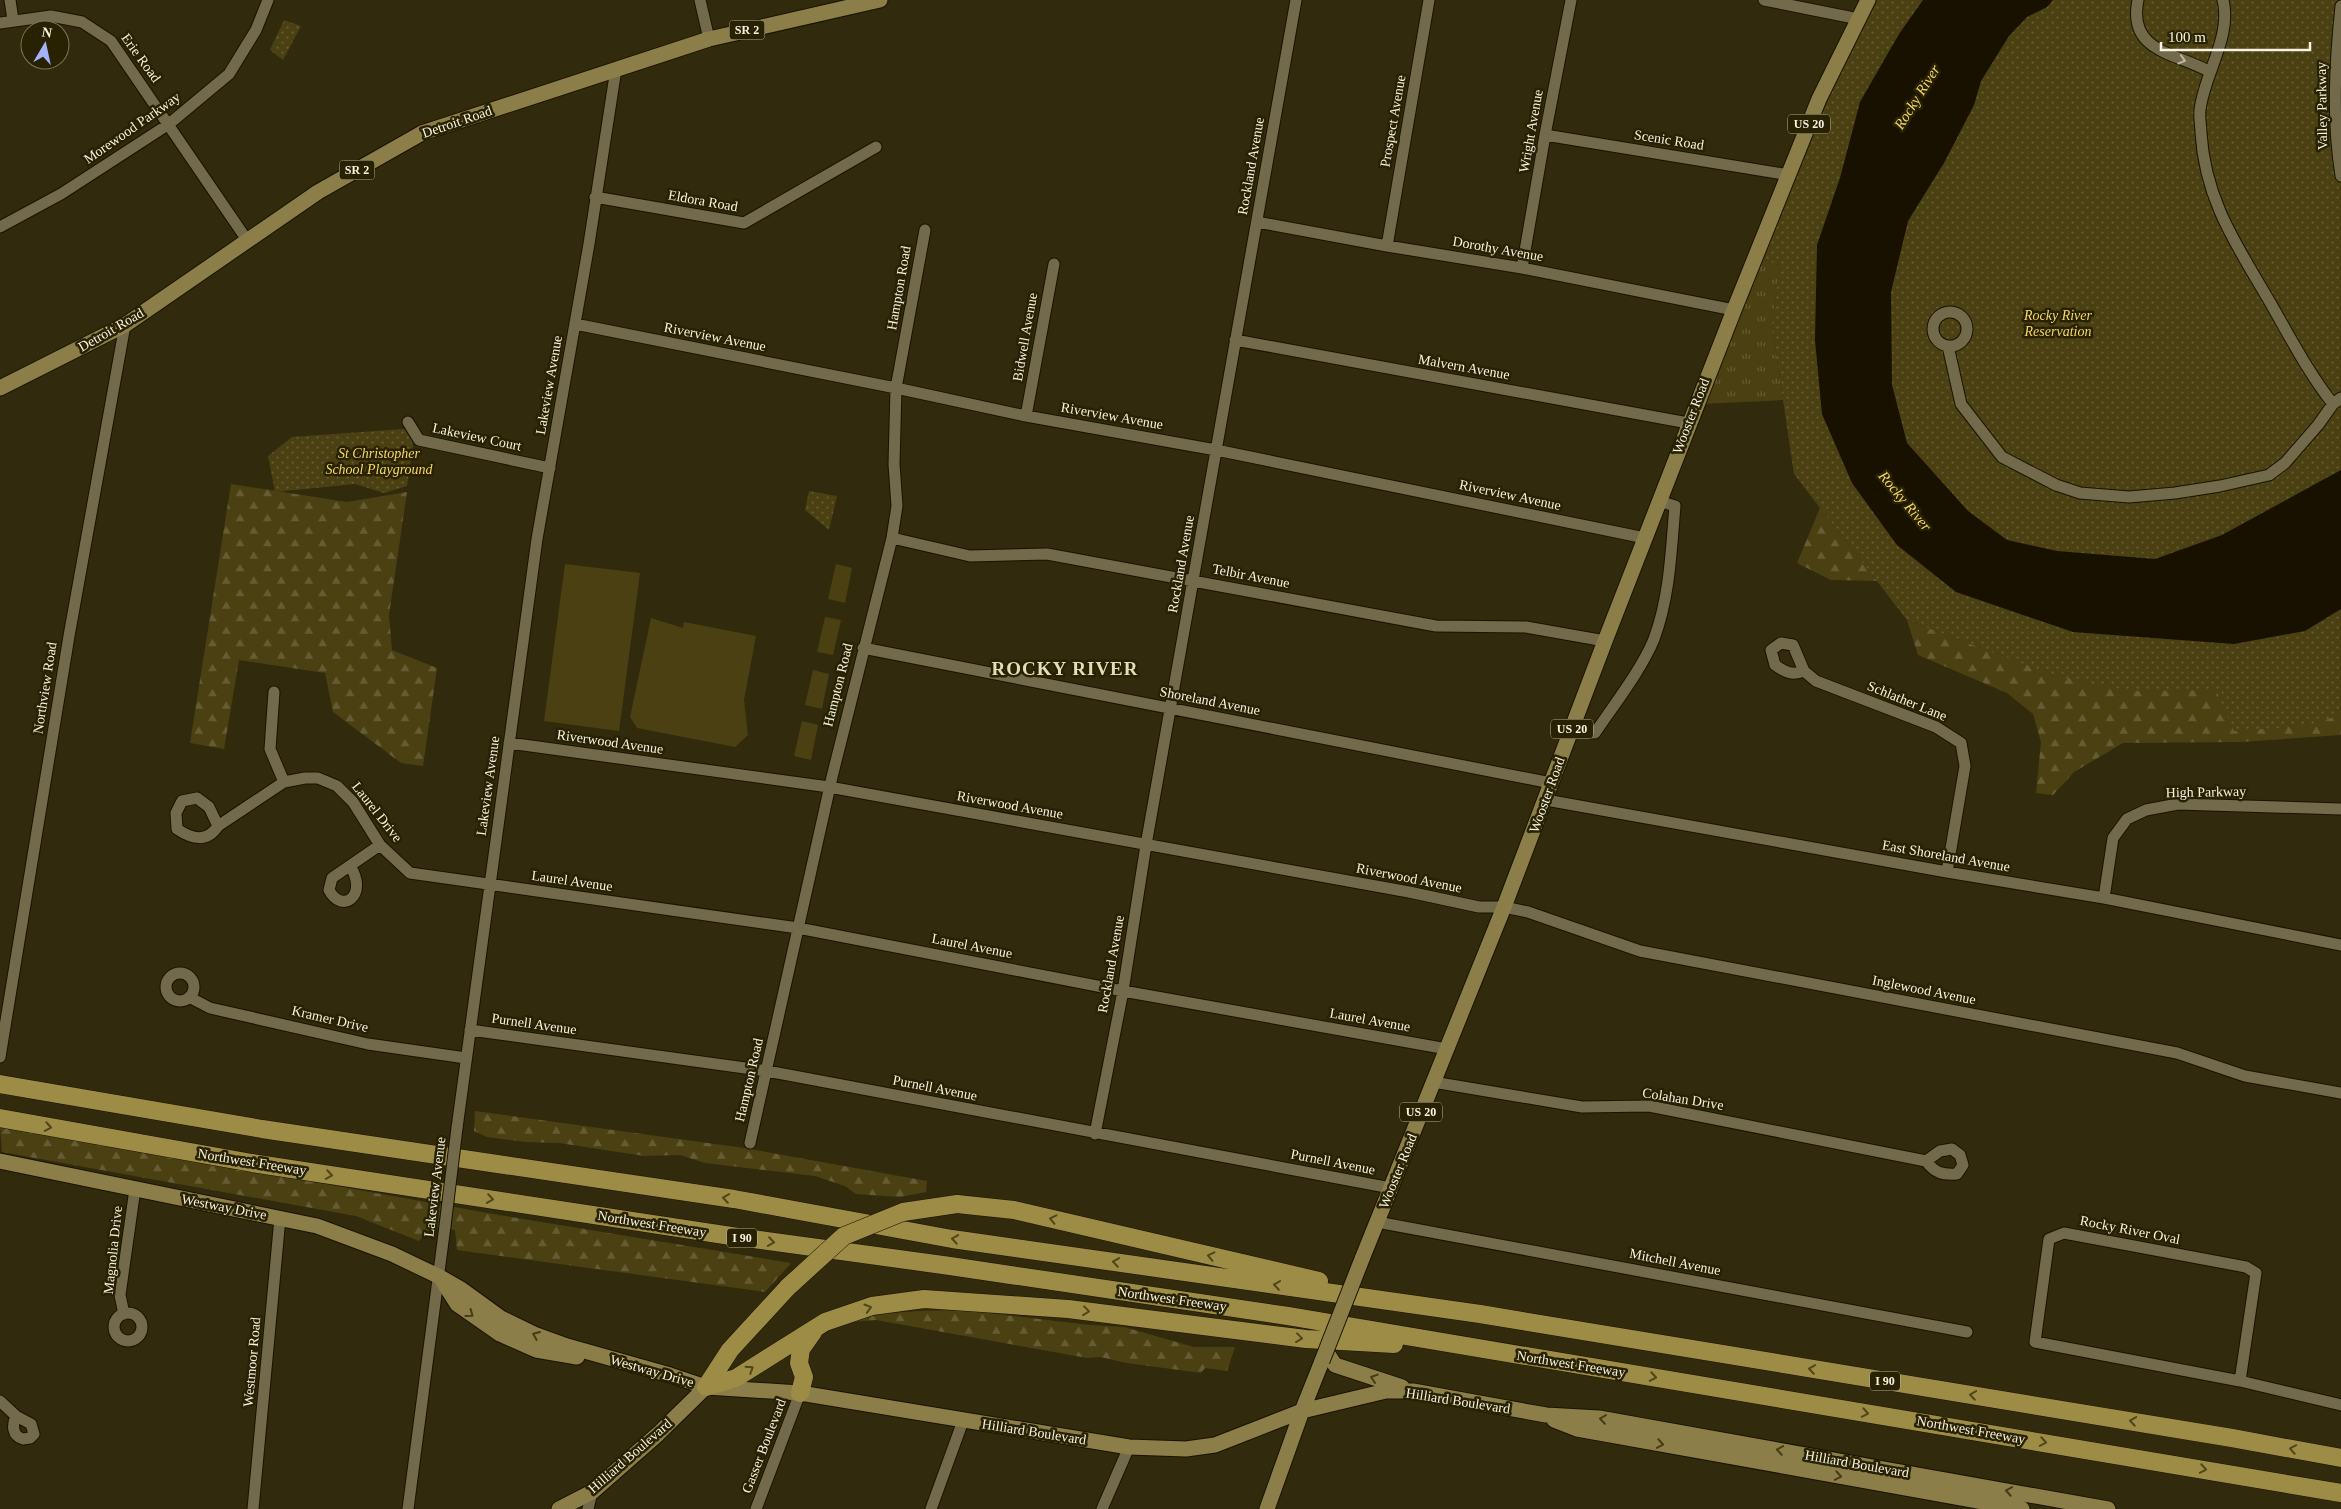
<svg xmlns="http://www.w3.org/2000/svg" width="2341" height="1509" viewBox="0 0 2341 1509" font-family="Georgia,serif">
<defs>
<pattern id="grass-tufts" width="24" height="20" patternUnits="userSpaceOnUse" patternTransform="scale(1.25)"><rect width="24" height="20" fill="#4b4012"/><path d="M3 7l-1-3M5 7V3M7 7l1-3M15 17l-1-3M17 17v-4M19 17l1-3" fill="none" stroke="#665c34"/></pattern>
<pattern id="forest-firs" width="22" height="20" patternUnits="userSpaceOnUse" patternTransform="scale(1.25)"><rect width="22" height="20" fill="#4b4012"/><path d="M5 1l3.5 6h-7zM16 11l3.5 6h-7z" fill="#665c34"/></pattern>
<pattern id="park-dots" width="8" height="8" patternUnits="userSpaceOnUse" patternTransform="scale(1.25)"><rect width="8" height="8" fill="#4b4012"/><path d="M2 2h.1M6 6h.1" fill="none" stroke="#665c34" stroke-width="1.8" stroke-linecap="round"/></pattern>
</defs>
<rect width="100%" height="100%" fill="#322a0c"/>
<path fill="url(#grass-tufts)" d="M1756 257 1780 266 1772 325 1783 400 1702 404Z"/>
<path fill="url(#forest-firs)" d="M1794 474 1877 581 1831 580 1797 563 1820 508Z
M231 484 347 502 407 492 389 615 392 650 437 668 423 766 401 763 333 712 325 673 239 660 224 749 190 743Z
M2341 609V735L2240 742 2123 743 2074 772 2053 795 2036 793 2041 742 2033 714 2007 693 1918 655 1907 620 2017 661Z
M475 1111 744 1148 927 1181 926 1192 900 1197 856 1194 845 1186 815 1176 705 1163 680 1155 644 1156 559 1143 526 1142 487 1137 474 1131Z
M0 1126 499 1215 791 1263 765 1292 457 1250 455 1230 432 1227 419 1241 356 1216 2 1152Z
M963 1310 1090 1325 1124 1327 1194 1347H1235L1227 1371 1205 1368 1201 1373 1127 1363 1100 1357 1087 1358 876 1320 849 1322C885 1310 925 1311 963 1310Z"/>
<path fill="url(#park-dots)" d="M1868 0H2341V715L2305 726 2234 731 2216 690 2129 691 2053 675 1907 620 1794 474 1772 325 1780 266 1756 257Z
M284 20 301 26 283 60 270 50Z
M404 429 411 435 413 446 407 486 384 493 355 484 275 492 268 456 292 437Z
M809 491 837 496 829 530 805 510Z"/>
<path fill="#4b4012" d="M565 564 640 573 619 731 544 721Z
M836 564 852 568 845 603 828 599Z
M825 617 841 620 833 655 817 652Z
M651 618 683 628 684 622 756 636 744 700 748 735 735 747 637 728 630 717Z
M813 670 829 674 822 709 805 705Z
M802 721 818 725 811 760 794 756Z"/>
<path fill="#181100" d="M1923 0H2053L2047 7 2027 17 2009 36 1981 81 1974 105 1944 163 1908 221 1891 292 1892 385 1907 443 1968 511 2007 540 2057 551 2155 559 2222 535 2341 470V609L2305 631 2234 644 2073 632 1956 592 1897 545 1852 483 1822 414 1815 340 1817 245 1840 178 1860 102 1899 34Z"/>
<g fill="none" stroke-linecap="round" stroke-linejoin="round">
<defs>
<path id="minor" d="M10 0 13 20
M700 0 709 39
M1764 0 1859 19
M2138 0C2127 53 2178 53 2210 72
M2223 0C2232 37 2204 74 2200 110 2199 118 2201 126 2201 133 2205 201 2238 247 2271 304 2291 339 2308 372 2333 404L2341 398
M2341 6C2335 63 2332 119 2341 176
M0 23 51 16 82 22 111 41 247 240
M1545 135 1789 175
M595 197 744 223 876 147
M1257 222 1387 246 1522 268 1734 310
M0 227 61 194 169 124 229 74 256 30 268 0
M1387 246 1429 0
M1522 268 1545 135 1571 0
M1933 329a17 17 0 1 1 34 0a17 17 0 1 1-34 0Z
M575 324 896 388 1026 416 1216 450 1645 538
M1235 340 1688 423
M1948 346 1961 404 2002 457 2056 485 2080 493 2129 497 2175 493 2220 486 2269 475 2285 463 2318 425 2333 404
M1026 416 1054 264
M408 422 419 440 550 468
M892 538 970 556 1047 554 1436 626 1526 627 1605 641
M863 648 1551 783
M1804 671C1792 676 1785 672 1775 665L1771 650 1781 643 1793 645 1804 671 1816 681 1936 727 1961 743 1965 766 1947 872
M274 692 270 749 284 782
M1571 731 1595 733C1613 706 1642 669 1654 639 1670 596 1671 551 1675 506L1659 501
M509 743 829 787 1409 892 1479 907H1504L1528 912 1640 951 2177 1053 2245 1076 2341 1093
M1546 800 1947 872 2104 898 2341 945
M218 826C207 843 192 839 177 829L176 813 182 801 197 798 209 807 218 826 284 782 305 778H318L337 786 353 802 380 845 410 873 798 928 1123 991 1447 1049
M350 866C369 895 342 915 329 890L332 878 380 845
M2104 898 2113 838 2127 819 2146 810 2178 804 2341 809
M166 987a14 14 0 1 1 28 0a14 14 0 1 1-28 0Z
M189 997 210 1008 368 1044 466 1058
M470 1030 767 1071 1391 1188
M0 1057 69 636 125 325
M1433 1082 1582 1107 1649 1106 1926 1161C1935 1173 1942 1175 1957 1174L1963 1165 1960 1155 1952 1149 1940 1151 1926 1161
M457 1128 537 539 589 244 616 69
M1095 1134 1123 991 1146 845 1296 0
M750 1143 832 777 892 538 897 506 894 464 896 388 925 230
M1377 1222 1967 1332
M2064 1233 2246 1267 2256 1273 2240 1381 2035 1342 2049 1239Z
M114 1327a14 14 0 1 1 28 0a14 14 0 1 1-28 0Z
M124 1314 120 1295 135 1189
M2240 1381 2341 1405
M0 1401 16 1416 31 1424 34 1434 30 1438 23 1439C12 1436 12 1425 16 1416
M253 1509 280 1218
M408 1509 445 1226
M588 1509 592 1492
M756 1509 800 1393
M931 1509 963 1421
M1102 1509 1129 1447"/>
<path id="major" d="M0 388 125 325 318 192 422 133 709 39 880 0
M0 1161 317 1226 392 1254 440 1277 461 1289 501 1318 534 1334 567 1346 670 1375 706 1387 800 1393 1129 1447 1186 1449 1215 1445 1302 1411 1386 1391H1413L1546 1415 1599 1418 2108 1509
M1362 1259 1504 907 1605 641 1734 310 1819 99 1868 0
M440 1277 457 1304 500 1334 536 1350 577 1357
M1326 1351 1335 1365 1402 1387
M1554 1420 1577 1429 2022 1509
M559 1509 592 1492 658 1434 706 1387
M1267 1509 1302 1411 1322 1361"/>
<path id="highway" d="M0 1084 262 1129 734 1199 952 1239 1480 1314 2232 1438 2341 1458
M0 1118 252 1163 731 1236 950 1266 1288 1316 2341 1493
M957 1204 1014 1210 1319 1281
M706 1387 736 1378 825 1322 872 1306 924 1299 1068 1309 1306 1339 1394 1344
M706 1387 730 1350 788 1287
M800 1393 804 1377 799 1363 801 1349 813 1332"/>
</defs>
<use href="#minor" stroke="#1a1300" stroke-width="13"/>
<use href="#major" stroke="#1a1300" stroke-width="17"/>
<use href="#highway" stroke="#1a1300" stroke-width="19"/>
<use href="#minor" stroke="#726a4a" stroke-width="11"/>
<use href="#major" stroke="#8c7e48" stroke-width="15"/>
<use href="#highway" stroke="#9d8c46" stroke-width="18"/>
<defs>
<path id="minor-bridge" d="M445 1226 457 1128"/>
<path id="major-bridge" d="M1322 1361 1362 1259"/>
<path id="highway-bridge" d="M788 1287 844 1236 903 1212 957 1204"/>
</defs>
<use href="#minor-bridge" stroke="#1a1300" stroke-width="13" stroke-linecap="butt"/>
<use href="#major-bridge" stroke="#1a1300" stroke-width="17" stroke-linecap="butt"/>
<use href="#highway-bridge" stroke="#1a1300" stroke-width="19" stroke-linecap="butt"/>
<use href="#minor-bridge" stroke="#726a4a" stroke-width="11"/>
<use href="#major-bridge" stroke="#8c7e48" stroke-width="15"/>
<use href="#highway-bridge" stroke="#9d8c46" stroke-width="18"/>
</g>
<defs><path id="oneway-chevron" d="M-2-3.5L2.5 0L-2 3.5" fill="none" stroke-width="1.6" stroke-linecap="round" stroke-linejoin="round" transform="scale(1.25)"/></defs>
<use stroke="#bbb59d" href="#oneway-chevron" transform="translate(2182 60) rotate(17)"/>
<g stroke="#51461a">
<use href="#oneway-chevron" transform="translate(48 1127) rotate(10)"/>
<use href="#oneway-chevron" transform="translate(329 1175) rotate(9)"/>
<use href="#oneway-chevron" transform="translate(726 1198) rotate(-171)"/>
<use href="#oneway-chevron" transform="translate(490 1199) rotate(9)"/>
<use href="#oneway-chevron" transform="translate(1053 1219) rotate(-167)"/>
<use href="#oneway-chevron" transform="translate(955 1239) rotate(-171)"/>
<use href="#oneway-chevron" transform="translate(771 1242) rotate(8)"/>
<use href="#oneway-chevron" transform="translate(1211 1256) rotate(-167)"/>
<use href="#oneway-chevron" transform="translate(1116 1262) rotate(-172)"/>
<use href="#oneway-chevron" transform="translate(1277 1285) rotate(-172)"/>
<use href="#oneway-chevron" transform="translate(868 1308) rotate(-16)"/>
<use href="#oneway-chevron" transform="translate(1086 1311) rotate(7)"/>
<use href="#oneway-chevron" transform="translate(1299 1338) rotate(7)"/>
<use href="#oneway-chevron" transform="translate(750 1369) rotate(-33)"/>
<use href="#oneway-chevron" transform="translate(1812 1369) rotate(-171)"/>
<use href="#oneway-chevron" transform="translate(1653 1377) rotate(10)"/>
<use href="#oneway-chevron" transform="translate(1973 1395) rotate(-171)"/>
<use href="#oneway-chevron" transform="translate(1865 1413) rotate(10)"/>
<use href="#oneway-chevron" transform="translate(2133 1421) rotate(-171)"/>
<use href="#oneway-chevron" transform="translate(2043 1442) rotate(10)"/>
<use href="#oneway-chevron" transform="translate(2293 1449) rotate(-169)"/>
<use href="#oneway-chevron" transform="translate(2203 1469) rotate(10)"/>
</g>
<g stroke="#463d17">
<use href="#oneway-chevron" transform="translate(470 1314) rotate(36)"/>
<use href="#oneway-chevron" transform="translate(536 1335) rotate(-157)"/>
<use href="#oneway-chevron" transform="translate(1374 1378) rotate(-162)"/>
<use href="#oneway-chevron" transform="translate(1603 1419) rotate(-172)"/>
<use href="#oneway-chevron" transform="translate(1660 1444) rotate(10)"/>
<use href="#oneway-chevron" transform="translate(1780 1450) rotate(-170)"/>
<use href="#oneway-chevron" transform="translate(1838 1476) rotate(10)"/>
<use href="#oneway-chevron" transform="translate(2009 1491) rotate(-170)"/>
</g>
<g text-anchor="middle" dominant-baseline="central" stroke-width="5" stroke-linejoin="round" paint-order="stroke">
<g fill="#282102" stroke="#b9b39e" stroke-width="1">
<rect x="729.5" y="20.5" width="35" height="19" rx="4"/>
<rect x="1788" y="114.5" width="42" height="19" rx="4"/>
<rect x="339.5" y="160.5" width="35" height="19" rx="4"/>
<rect x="1551" y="719.5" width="42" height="19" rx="4"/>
<rect x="1400" y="1102.5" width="42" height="19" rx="4"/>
<rect x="727" y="1228.5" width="30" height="19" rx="4"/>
<rect x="1870" y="1371.5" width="30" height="19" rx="4"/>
</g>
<g font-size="12" font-weight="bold" fill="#f7f2e1">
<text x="747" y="30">SR 2</text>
<text x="1809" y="124">US 20</text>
<text x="357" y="170">SR 2</text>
<text x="1572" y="729">US 20</text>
<text x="1421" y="1112">US 20</text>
<text x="742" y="1238">I 90</text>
<text x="1885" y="1381">I 90</text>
</g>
<g font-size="14" fill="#f7f2e1" stroke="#282102">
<text transform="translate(141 58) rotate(54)">Erie Road</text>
<text transform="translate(2322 106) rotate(-91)">Valley Parkway</text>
<text transform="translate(1393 121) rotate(-80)">Prospect Avenue</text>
<text transform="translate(457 122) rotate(-19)">Detroit Road</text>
<text transform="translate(132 128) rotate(-35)">Morewood Parkway</text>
<text transform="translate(1531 131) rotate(-80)">Wright Avenue</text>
<text transform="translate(1669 140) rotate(9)">Scenic Road</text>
<text transform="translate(1251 166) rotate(-80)">Rockland Avenue</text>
<text transform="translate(703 201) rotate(10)">Eldora Road</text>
<text transform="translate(1498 249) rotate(10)">Dorothy Avenue</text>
<text transform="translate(899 288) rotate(-80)">Hampton Road</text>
<text transform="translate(111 330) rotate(-30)">Detroit Road</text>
<text transform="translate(715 337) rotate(11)">Riverview Avenue</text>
<text transform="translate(1025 337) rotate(-80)">Bidwell Avenue</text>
<text transform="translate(1464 367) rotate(10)">Malvern Avenue</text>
<text transform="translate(549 385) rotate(-80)">Lakeview Avenue</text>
<text transform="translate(1112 416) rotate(10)">Riverview Avenue</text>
<text transform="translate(1691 416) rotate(-69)">Wooster Road</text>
<text transform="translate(477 437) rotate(12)">Lakeview Court</text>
<text transform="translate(1510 495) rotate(12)">Riverview Avenue</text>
<text transform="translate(1181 564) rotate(-80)">Rockland Avenue</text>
<text transform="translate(1251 576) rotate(11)">Telbir Avenue</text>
<text transform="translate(838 685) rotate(-76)">Hampton Road</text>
<text transform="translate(45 688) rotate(-81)">Northview Road</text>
<text transform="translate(1210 701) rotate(11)">Shoreland Avenue</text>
<text transform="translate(1907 701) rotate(22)">Schlather Lane</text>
<text transform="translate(610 742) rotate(8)">Riverwood Avenue</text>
<text transform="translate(488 786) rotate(-82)">Lakeview Avenue</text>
<text transform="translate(2206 792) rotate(-1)">High Parkway</text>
<text transform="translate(1547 795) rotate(-70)">Wooster Road</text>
<text transform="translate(1010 805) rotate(10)">Riverwood Avenue</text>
<text transform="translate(377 812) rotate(52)">Laurel Drive</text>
<text transform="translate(1946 856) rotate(10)">East Shoreland Avenue</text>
<text transform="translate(1409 878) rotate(11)">Riverwood Avenue</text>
<text transform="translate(572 881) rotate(8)">Laurel Avenue</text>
<text transform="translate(972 946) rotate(11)">Laurel Avenue</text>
<text transform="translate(1111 964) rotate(-80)">Rockland Avenue</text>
<text transform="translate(1924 990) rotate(11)">Inglewood Avenue</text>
<text transform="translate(330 1019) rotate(13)">Kramer Drive</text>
<text transform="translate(1370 1020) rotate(10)">Laurel Avenue</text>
<text transform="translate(534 1024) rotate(8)">Purnell Avenue</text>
<text transform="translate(749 1080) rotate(-77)">Hampton Road</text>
<text transform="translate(935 1088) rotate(11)">Purnell Avenue</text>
<text transform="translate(1683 1099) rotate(9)">Colahan Drive</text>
<text transform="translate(252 1162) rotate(9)">Northwest Freeway</text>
<text transform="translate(1333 1162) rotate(11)">Purnell Avenue</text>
<text transform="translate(1398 1171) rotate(-68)">Wooster Road</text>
<text transform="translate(435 1187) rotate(-83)">Lakeview Avenue</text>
<text transform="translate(224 1207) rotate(11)">Westway Drive</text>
<text transform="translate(652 1224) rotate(9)">Northwest Freeway</text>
<text transform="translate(2130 1230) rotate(11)">Rocky River Oval</text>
<text transform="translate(113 1250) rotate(-84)">Magnolia Drive</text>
<text transform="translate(1675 1262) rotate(11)">Mitchell Avenue</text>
<text transform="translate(1172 1299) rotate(8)">Northwest Freeway</text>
<text transform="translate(252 1362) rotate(-85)">Westmoor Road</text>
<text transform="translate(1571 1364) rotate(9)">Northwest Freeway</text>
<text transform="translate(652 1371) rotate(16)">Westway Drive</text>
<text transform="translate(1458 1401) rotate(9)">Hilliard Boulevard</text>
<text transform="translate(1971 1430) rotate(10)">Northwest Freeway</text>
<text transform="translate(1034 1432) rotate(9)">Hilliard Boulevard</text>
<text transform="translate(764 1446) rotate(-69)">Gasser Boulevard</text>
<text transform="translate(630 1456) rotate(-41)">Hilliard Boulevard</text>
<text transform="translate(1857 1464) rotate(10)">Hilliard Boulevard</text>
</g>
<g font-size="14" font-style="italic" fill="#f5d865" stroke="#282102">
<text x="2058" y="315">Rocky River<tspan x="2058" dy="16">Reservation</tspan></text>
<text x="379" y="453">St Christopher<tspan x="379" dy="16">School Playground</tspan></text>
</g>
<g font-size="15" font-style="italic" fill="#f3d663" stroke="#282102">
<text transform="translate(1917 97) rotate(-58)">Rocky River</text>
<text transform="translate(1905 501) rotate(50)">Rocky River</text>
</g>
<g font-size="19" font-weight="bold" letter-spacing="1" fill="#e5dcb9" stroke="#282102">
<text x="1065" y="668">ROCKY RIVER</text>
</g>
</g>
<g transform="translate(45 45) rotate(9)"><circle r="24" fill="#282102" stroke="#7b755b"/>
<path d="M0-4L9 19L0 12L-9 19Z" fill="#a4b2fc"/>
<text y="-8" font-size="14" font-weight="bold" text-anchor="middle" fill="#f7f2e1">N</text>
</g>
<path d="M2161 42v8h149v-8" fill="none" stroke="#f7f2e1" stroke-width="2.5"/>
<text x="2168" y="42" font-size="15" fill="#f7f2e1" stroke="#282102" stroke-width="4" paint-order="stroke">100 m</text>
</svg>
